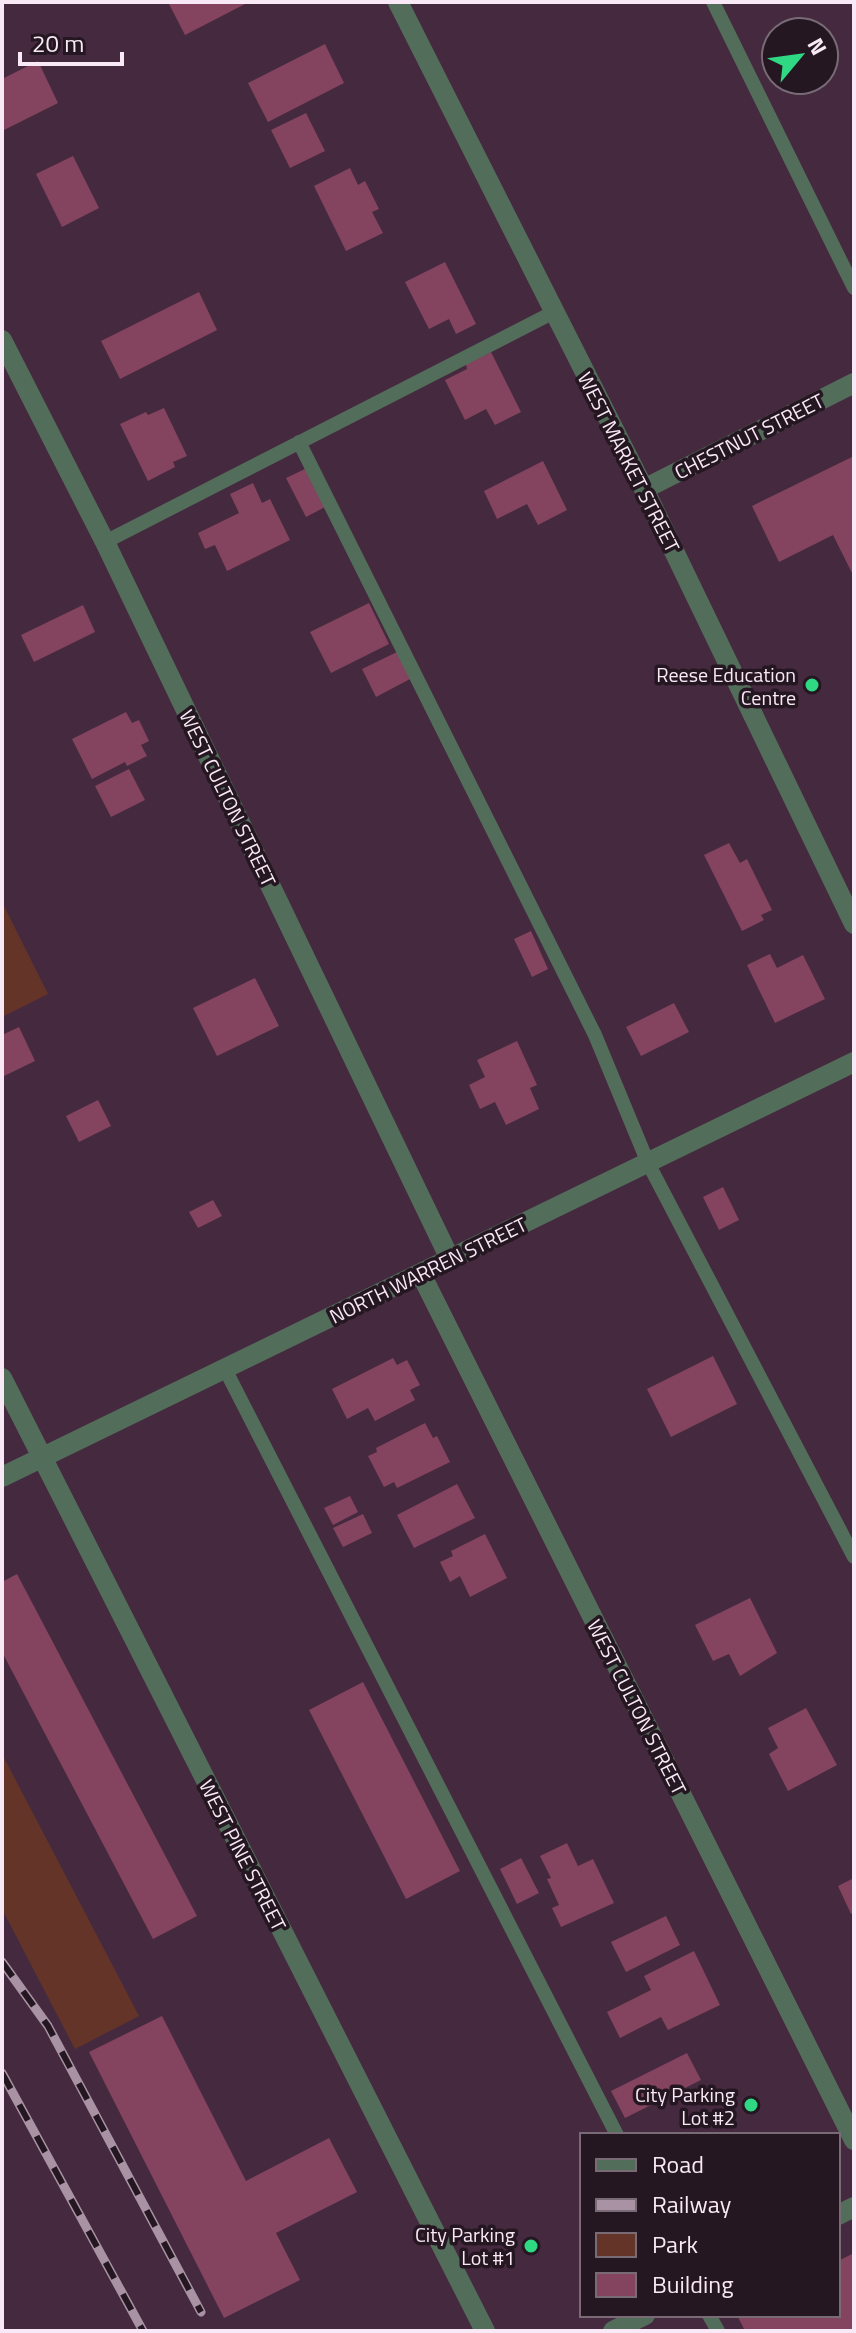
<svg xmlns="http://www.w3.org/2000/svg" width="856" height="2333" font-family="'Titillium Web',sans-serif">
	<style>
		.green { fill: #643428 }
		.building { fill: #84435e }
		.lines { fill: none; stroke-linecap: round; stroke-linejoin: round }
		.service { stroke: #536d5b; stroke-width: 14 }
		.minor { stroke: #536d5b; stroke-width: 20 }
		.tertiary { stroke: #536d5b; stroke-width: 20 }
		.rail-casing { stroke: #a892a3; stroke-width: 9 }
		.rail { stroke: #241721; stroke-width: 6; stroke-dasharray: 18; stroke-linecap: butt }
		.poi-dot { fill: #2fd883; stroke: #241721; stroke-width: 3 }
		.labels { text-anchor: middle; dominant-baseline: central; stroke-width: 7; stroke-linejoin: round; paint-order: stroke }
		.street-label { font-size: 20px; fill: #f9e8f5; stroke: #241721 }
		.poi-label { font-size: 20px; fill: #f9e8f5; stroke: #241721; text-anchor: end }
	</style>
	<rect width="100%" height="100%" fill="#452a3f"/>
	<path class="green" d="M2,902l46,92 -46,23z
		M2,1754l137,262 -64,33 -73,-140z"/>
	<path class="building" d="M168,2h81l-64,33z
		M325,44l19,39 -76,39 -20,-39z
		M38,61l20,42 -56,28v-52z
		M306,113l19,38 -35,17 -19,-38z
		M73,156l26,52 -37,19 -26,-53z
		M350,168l8,17 7,-4 14,28 -7,3 11,21 -37,18 -32,-65z
		M445,262l31,62 -20,10 -7,-15 -20,10 -24,-47z
		M199,292l18,38 -97,49 -19,-38z
		M491,352l30,60 -26,13 -9,-16 -21,11 -20,-40 22,-11 -1,-5z
		M164,408l23,48 -14,6 2,5 -27,14 -28,-57 26,-12 2,3z
		M854,456v121l-21,-42 -54,27 -27,-56z
		M543,461l24,49 -29,15 -11,-21 -30,15 -13,-28z
		M307,468l20,38 -21,11 -20,-39z
		M253,483l9,20 8,-4 20,41 -63,31 -12,-26 -10,4 -7,-16 41,-20 -9,-19z
		M369,603l20,41 -58,29 -21,-41z
		M83,605l12,27 -61,30 -13,-27z
		M399,651l13,27 -36,19 -14,-28z
		M126,712l6,11 7,-3 10,21 -8,4 6,11 -20,10 -2,-4 -33,17 -20,-40z
		M129,769l16,31 -34,17 -16,-31z
		M729,843l11,20 7,-4 25,51 -11,5 3,5 -22,11 -38,-76z
		M531,931l17,38 -16,8 -18,-38z
		M770,954l7,14 26,-13 22,44 -50,24 -28,-58z
		M255,978l24,48 -62,30 -24,-48z
		M674,1003l15,29 -48,24 -15,-29z
		M19,1027l16,34 -33,16v-42z
		M517,1041l20,44 -7,3 9,21 -33,16 -11,-23 -15,7 -11,-24 16,-8 -8,-17z
		M98,1100l13,26 -32,16 -13,-26z
		M723,1187l16,33 -20,10 -16,-33z
		M213,1200l9,16 -24,12 -9,-16z
		M713,1356l24,48 -66,33 -24,-48z
		M393,1358l4,7 10,-5 13,25 -10,5 5,10 -40,21 -7,-13 -21,11 -15,-30z
		M425,1423l8,15 4,-2 13,26 -53,26 -3,-6 -10,5 -16,-31 9,-4 -1,-4z
		M457,1484l18,34 -61,30 -17,-33z
		M350,1496l8,16 -25,13 -9,-17z
		M363,1514l9,19 -29,14 -10,-19z
		M485,1534l22,44 -37,19 -10,-21 -10,6 -10,-20 13,-6 -2,-5z
		M17,1574l180,342 -44,23 -151,-287v-70z
		M750,1598l27,55 -37,23 -11,-22 -16,7 -18,-36z
		M363,1682l97,189 -54,28 -97,-189z
		M806,1708l31,57 -49,26 -19,-37 9,-6 -10,-20z
		M567,1843l11,23 15,-7 21,44 -53,24 -9,-19 7,-3 -12,-26 4,-1 -11,-22z
		M521,1858l18,35 -22,11 -17,-35z
		M854,1878v34l-3,2 -13,-28z
		M666,1916l14,29 -54,27 -15,-30z
		M694,1951l26,54 -52,25 -7,-13 -41,21 -13,-26 44,-22 -7,-14z
		M162,2016l84,165 83,-43 28,54 -81,41 24,47 -76,38 -135,-266z
		M687,2053l14,27 -76,38 -14,-27z
		M854,2253v78h-109l-8,-16h101v-54z"/>
	<g class="lines">
		<path class="service" d="M713,2l141,286
			M299,442l296,593 53,128 206,394
			M105,542l449,-230
			M224,1367l393,768
			M709,2315l9,16"/>
		<path class="minor" d="M398,2l246,487 210,435
			M2,340l103,202 345,717
			M644,489l210,-106
			M421,1274l433,866
			M838,2215l16,-8
			M613,2331l32,-16"/>
		<path class="tertiary" d="M2,1378l483,953
			M2,1477l852,-415"/>
		<g class="rail-casing">
			<path id="rail" d="M2,1962l46,64 153,286
				M2,2073l141,258"/>
		</g>
		<use href="#rail" class="rail"/>
	</g>
	<g class="poi-dot">
		<circle cx="812" cy="685" r="8"/>
		<circle cx="751" cy="2105" r="8"/>
		<circle cx="531" cy="2246" r="8"/>
	</g>
	<g class="labels">
		<g class="street-label">
			<text transform="translate(749 436) rotate(-27)">CHESTNUT STREET</text>
			<text transform="translate(629 462) rotate(63)">WEST MARKET STREET</text>
			<text transform="translate(228 798) rotate(64)">WEST CULTON STREET</text>
			<text transform="translate(428 1270) rotate(-26)">NORTH WARREN STREET</text>
			<text transform="translate(637 1707) rotate(63)">WEST CULTON STREET</text>
			<text transform="translate(243 1855) rotate(63)">WEST PINE STREET</text>
		</g>
		<g class="poi-label">
			<text x="796" y="674">Reese Education<tspan x="796" dy="23">Centre</tspan></text>
			<text x="735" y="2094">City Parking<tspan x="735" dy="23">Lot #2</tspan></text>
			<text x="515" y="2234">City Parking<tspan x="515" dy="23">Lot #1</tspan></text>
		</g>
	</g>
	<rect width="856" height="2333" fill="none" stroke="#f9e8f5" stroke-width="8"/>
	<rect x="580" y="2133" width="260" height="184" fill="#241721" stroke="#796b76" stroke-width="2"/>
	<rect x="596" y="2159" width="40" height="12" fill="#536d5b" stroke="#796b76" stroke-width="2"/>
	<text x="652" y="2173" font-size="24" fill="#f9e8f5">Road</text>
	<rect x="596" y="2199" width="40" height="12" fill="#a892a3" stroke="#796b76" stroke-width="2"/>
	<text x="652" y="2213" font-size="24" fill="#f9e8f5">Railway</text>
	<rect x="596" y="2233" width="40" height="24" fill="#643428" stroke="#796b76" stroke-width="2"/>
	<text x="652" y="2253" font-size="24" fill="#f9e8f5">Park</text>
	<rect x="596" y="2273" width="40" height="24" fill="#84435e" stroke="#796b76" stroke-width="2"/>
	<text x="652" y="2293" font-size="24" fill="#f9e8f5">Building</text>
	<g transform="translate(800 56) rotate(61)"><circle r="38" fill="#241721" stroke="#796b76" stroke-width="2"/>
	<path d="M0-6L14 30L0 20L-14 30Z" fill="#2fd883"/>
	<text y="-12" font-size="22" font-weight="bold" text-anchor="middle" fill="#f9e8f5">N</text>
	</g>
	<path d="M20 52v12h102v-12" fill="none" stroke="#f9e8f5" stroke-width="4"/>
	<text x="32" y="52" font-size="24" fill="#f9e8f5" stroke="#241721" stroke-width="6" paint-order="stroke">20 m</text>
</svg>
